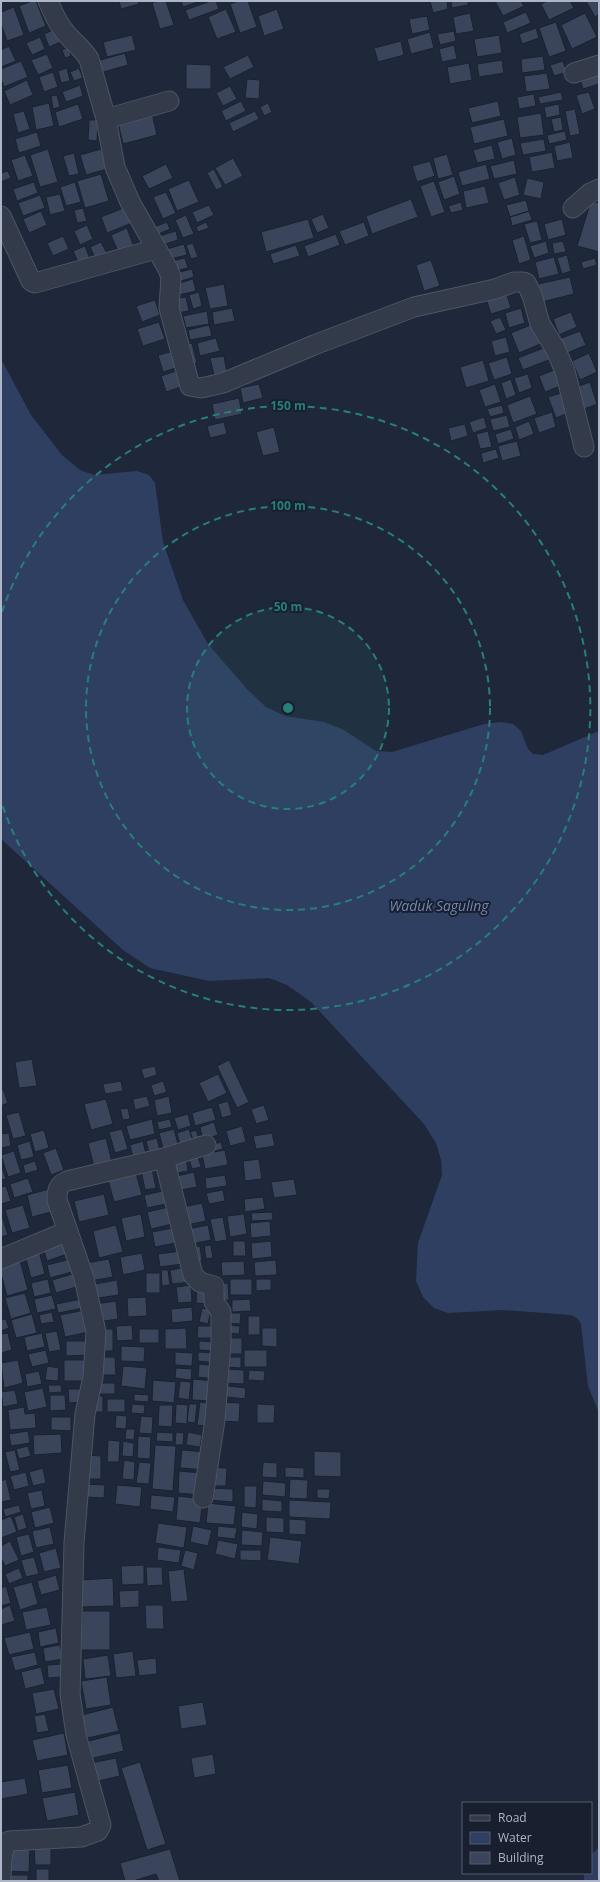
<svg xmlns="http://www.w3.org/2000/svg" width="600" height="1882" font-family="'Open Sans',sans-serif">
	<style>
		.water { fill: #2f3f61 }
		.building { fill: #3a445a; stroke: #1a2131 }
		.lines { fill: none; stroke-linecap: round; stroke-linejoin: round }
		.minor-casing { stroke: #4d5565; stroke-width: 21 }
		.minor { stroke: #333a4a; stroke-width: 19 }
		.ring { fill: none; stroke: #277f7b; stroke-width: 2; stroke-dasharray: 7 5 }
		.labels { text-anchor: middle; dominant-baseline: central; stroke-width: 4; stroke-linejoin: round; paint-order: stroke }
		.water-label { font-size: 14px; font-style: italic; fill: #7287b2; stroke: #181f2f }
		.centre { fill: #277f7b; stroke: #181f2f; stroke-width: 2 }
		.ring-label { font-size: 12px; text-anchor: middle; font-weight: bold; fill: #277f7b; stroke: #181f2f; stroke-width: 4; stroke-linejoin: round; paint-order: stroke }
	</style>
	<rect width="100%" height="100%" fill="#1f283a"/>
	<path class="water" d="M1,359l30,56 31,40 18,15 14,5 43,-4 12,4 6,8 8,59 20,58 25,44 39,45 19,18 19,9 39,6 18,7 34,22 16,1 92,-28 17,-2 12,2 8,7 7,18 5,5 10,1 56,-24v682l-11,-27 -7,-62 -4,-6 -6,-3 -68,-5 -55,3 -14,-5 -11,-11 -7,-16 2,-38 24,-68 -1,-15 -5,-17 -12,-19 -113,-122 -24,-17 -18,-7 -60,3 -59,-13 -27,-18 -122,-111z
		M599,1847v34h-15v-8h7v-18z"/>
	<path class="building" d="M32,1h4l10,25 -17,7 -10,-27z
		M119,1h19l1,3 -18,5z
		M157,1h9l8,24 -14,4 -8,-26z
		M181,1h20l-18,6z
		M211,1h5l3,8 -30,11 -4,-10z
		M239,1h9l9,26 -17,6 -10,-29z
		M430,1h17l1,8 -15,4z
		M451,1h17v4l-16,3z
		M495,1h26l3,5 -21,10z
		M547,1h23l4,7 -25,12 -8,-16z
		M586,1h13v13l-4,3z
		M14,7l10,28 -17,6 -6,-17v-12z
		M226,9l10,23 -19,7 -9,-22z
		M277,9l7,20 -20,7 -6,-20z
		M526,12l5,11 -24,10 -4,-11z
		M470,13l4,18 -18,3 -3,-17z
		M585,13l12,24 -25,12 -11,-24z
		M427,16l3,14 -18,4 -3,-15z
		M556,22l10,29 -17,6 -10,-29z
		M536,28l3,10 -17,6 -3,-10z
		M55,29l6,13 -12,5 -5,-13z
		M454,31l2,10 -16,4 -3,-11z
		M430,32l4,16 -23,6 -4,-15z
		M132,35l4,15 -29,7 -4,-15z
		M499,35l3,18 -25,4 -3,-18z
		M40,37l5,12 -13,6 -6,-12z
		M401,41l3,14 -26,7 -4,-14z
		M454,45l3,14 -15,3 -3,-13z
		M9,46l7,15 -15,6v-17z
		M68,47l3,9 -6,2 -3,-8z
		M125,53l3,12 -28,8 -3,-12z
		M47,54l6,14 -15,7 -7,-15z
		M248,55l6,12 -24,12 -7,-12z
		M543,56l2,14 -23,3 -1,-14z
		M502,60l2,13 -25,4 -2,-13z
		M21,61l7,16 -24,10 -3,-8v-10z
		M563,61l4,11 -13,4 -4,-11z
		M469,63l3,17 -22,4 -3,-17z
		M186,64l25,1v24h-25z
		M67,68l3,13 -9,2 -3,-12z
		M79,68l4,10 -9,3 -4,-9z
		M53,72l5,15 -14,5 -5,-15z
		M547,73l3,16 -24,3 -2,-16z
		M599,73v11l-16,5 -4,-14z
		M247,79l13,1 -1,19 -14,-1z
		M27,80l6,15 -23,10 -6,-14z
		M80,85l3,11 -17,6 -4,-10z
		M230,86l7,13 -14,7 -7,-13z
		M561,92l2,8 -23,4 -2,-7z
		M589,92l6,17 -13,5 -6,-19z
		M534,94l2,12 -17,3 -2,-12z
		M57,95l3,12 -7,2 -2,-13z
		M241,101l5,10 -20,10 -5,-10z
		M498,101l3,15 -29,7 -4,-15z
		M49,103l5,23 -18,4 -4,-23z
		M268,103l4,9 -8,4 -4,-9z
		M78,104l5,15 -24,8 -4,-15z
		M559,104l1,11 -14,3 -2,-11z
		M151,109l6,26 -34,9 -6,-26z
		M575,109l5,25 -10,2 -5,-25z
		M24,111l6,18 -12,4 -5,-19z
		M255,111l4,8 -26,13 -4,-9z
		M541,113l3,22 -24,3 -3,-21z
		M561,117l2,13 -9,2 -3,-13z
		M504,119l4,17 -34,8 -4,-17z
		M89,120h9l-1,21 -9,-1z
		M565,131l2,9 -18,4 -2,-9z
		M37,132l4,14 -22,7 -4,-14z
		M512,138l4,17 -14,4 -5,-17z
		M544,139l2,12 -23,4 -3,-12z
		M570,142l3,16 -16,3 -3,-15z
		M492,145l3,14 -18,4 -4,-13z
		M48,149l10,33 -18,5 -10,-32z
		M101,149l6,20 -21,6 -6,-20z
		M552,152l3,16 -23,4 -3,-15z
		M74,153l5,21 -10,2 -6,-20z
		M447,154l6,21 -15,4 -5,-21z
		M25,155l8,21 -15,5 -7,-21z
		M233,158l10,18 -18,9 -10,-17z
		M514,160l3,14 -23,5 -4,-13z
		M430,161l5,15 -18,6 -5,-16z
		M166,164l7,14 -24,11 -7,-13z
		M486,164l4,15 -28,7 -4,-14z
		M214,169l9,18 -7,3 -9,-17z
		M8,171l3,7 -10,4v-9z
		M101,174l8,27 -24,7 -8,-27z
		M454,176l6,18 -16,6 -6,-18z
		M515,177l5,18 -16,5 -6,-17z
		M527,178l17,4 -3,17 -18,-4z
		M189,180l10,22 -22,9 -9,-22z
		M434,181l11,31 -14,5 -11,-31z
		M34,182l4,11 -21,8 -4,-12z
		M75,182l6,20 -15,4 -6,-19z
		M485,186l4,17 -23,5 -3,-17z
		M166,192l10,21 -13,6 -10,-22z
		M60,194l5,17 -15,4 -4,-18z
		M40,195l5,13 -22,8 -5,-13z
		M411,199l7,18 -46,17 -6,-18z
		M526,200l3,11 -19,6 -4,-12z
		M591,201l8,2v49l-22,-6z
		M461,202l2,8 -12,3 -3,-7z
		M209,205l5,10 -17,8 -5,-11z
		M126,207l6,16 -25,10 -6,-16z
		M83,208l4,13 -10,2 -3,-13z
		M41,211l6,14 -18,8 -6,-14z
		M529,211l3,9 -20,6 -2,-9z
		M323,214l6,14 -12,5 -6,-14z
		M186,215l8,19 -11,4 -8,-18z
		M308,219l6,19 -48,14 -5,-20z
		M562,219l4,16 -18,5 -4,-16z
		M537,221l5,19 -12,3 -6,-19z
		M167,222l3,7 -14,6 -2,-8z
		M206,222l3,6 -11,4 -2,-5z
		M364,222l5,14 -24,9 -6,-14z
		M87,225l6,14 -13,6 -6,-14z
		M127,228l7,19 -15,7 -8,-19z
		M176,231l2,9 -19,6 -3,-9z
		M336,234l4,11 -32,12 -4,-11z
		M63,236l6,13 -16,7 -6,-13z
		M524,236l7,24 -12,4 -7,-24z
		M546,241l3,12 -15,5 -4,-12z
		M563,241l3,11 -12,2 -2,-11z
		M101,242l8,15 -12,5 -7,-15z
		M193,243l5,14 -7,2 -5,-14z
		M184,244l3,11 -17,4 -3,-10z
		M296,245l4,11 -27,8 -3,-10z
		M85,246l5,13 -11,5 -6,-13z
		M567,255l4,16 -9,3 -5,-16z
		M554,257l5,17 -20,5 -4,-17z
		M185,258l3,10 -14,3 -2,-10z
		M595,258l2,7 -14,4 -2,-7z
		M431,260l9,26 -16,5 -8,-26z
		M192,269l2,8 -16,5 -2,-9z
		M570,277l4,17 -32,8 -4,-18z
		M193,279l3,12 -17,4 -3,-11z
		M224,284l4,22 -18,3 -5,-21z
		M505,289l6,19 -20,6 -6,-18z
		M199,292l3,14 -9,3 -4,-14z
		M186,297l3,14 -12,2 -3,-14z
		M155,300l5,15 -18,7 -6,-16z
		M232,308l3,13 -21,4 -2,-13z
		M521,308l4,15 -16,5 -4,-15z
		M207,311l2,13 -23,4 -3,-12z
		M571,312l6,15 -18,8 -6,-16z
		M500,317l6,13 -10,4 -6,-13z
		M159,322l6,17 -22,7 -6,-17z
		M538,322l7,20 -26,11 -8,-20z
		M209,325l3,11 -22,4 -2,-10z
		M580,331l6,14 -21,9 -6,-15z
		M506,337l4,15 -15,4 -4,-15z
		M216,338l4,13 -20,5 -3,-13z
		M192,343l5,20 -9,2 -5,-20z
		M546,347l5,12 -28,11 -5,-12z
		M174,351l5,16 -16,5 -5,-17z
		M589,353l8,19 -17,8 -8,-19z
		M224,356l3,17 -13,2 -4,-17z
		M507,357l5,17 -18,6 -6,-17z
		M483,360l6,21 -23,7 -6,-21z
		M559,368l6,16 -20,8 -6,-16z
		M179,370l5,16 -18,6 -5,-16z
		M528,374l4,14 -13,5 -5,-15z
		M511,379l5,16 -10,4 -5,-16z
		M590,382l7,22 -18,7 -8,-22z
		M259,384l4,14 -20,5 -3,-15z
		M495,384l6,18 -16,5 -6,-17z
		M564,392l7,20 -15,6 -8,-21z
		M530,396l7,18 -24,9 -6,-18z
		M239,398l3,16 -27,6 -3,-16z
		M502,405l2,8 -14,4 -3,-8z
		M552,412l4,15 -17,6 -5,-15z
		M507,415l3,12 -17,4 -3,-12z
		M484,417l3,11 -14,5 -4,-11z
		M529,421l5,13 -15,6 -4,-13z
		M224,422l3,12 -17,4 -3,-12z
		M465,424l3,12 -17,5 -3,-13z
		M274,427l6,25 -17,4 -7,-24z
		M511,429l3,10 -16,5 -3,-10z
		M488,431l4,16 -12,2 -4,-15z
		M517,441l4,15 -19,5 -4,-15z
		M496,449l3,9 -16,5 -2,-10z
		M32,1059l5,27 -18,2 -4,-26z
		M229,1060l20,42 -12,6 -20,-42z
		M155,1066l2,9 -13,4 -3,-10z
		M218,1074l9,19 -19,9 -9,-19z
		M121,1081l2,10 -18,3 -2,-10z
		M163,1081l4,11 -13,4 -3,-11z
		M3,1089l5,14 -7,3v-16z
		M147,1096l3,10 -15,4 -2,-11z
		M169,1096l3,17 -15,3 -3,-16z
		M106,1099l7,25 -22,6 -7,-26z
		M228,1101l4,14 -10,3 -4,-14z
		M264,1105l5,15 -13,4 -5,-15z
		M212,1107l4,13 -21,6 -3,-13z
		M128,1108l2,11 -7,1 -3,-11z
		M19,1112l7,24 -13,3 -7,-24z
		M188,1114l3,12 -13,4 -4,-12z
		M152,1119l3,15 -25,6 -4,-14z
		M170,1119l2,8 -13,3 -2,-8z
		M214,1122l4,13 -15,5 -3,-13z
		M242,1126l4,16 -16,4 -4,-15z
		M122,1129l6,20 -13,4 -6,-21z
		M174,1129l5,19 -15,4 -5,-19z
		M189,1129l5,15 -13,4 -4,-15z
		M44,1130l5,18 -14,4 -5,-18z
		M196,1130l5,14 -6,1 -5,-13z
		M9,1133l2,13 -10,2v-14z
		M272,1133l3,13 -19,3 -3,-13z
		M106,1138l6,24 -18,5 -6,-24z
		M157,1138l4,17 -11,2 -4,-16z
		M30,1141l4,16 -13,3 -4,-15z
		M143,1141l4,18 -13,3 -4,-17z
		M221,1142l2,7 -12,3 -1,-7z
		M56,1148l8,22 -13,5 -8,-22z
		M225,1150l3,15 -23,4 -3,-15z
		M14,1151l7,22 -13,4 -7,-22z
		M197,1153l4,14 -9,2 -4,-13z
		M186,1157l2,14 -16,3 -3,-13z
		M259,1159l3,20 -17,2 -2,-20z
		M35,1161l3,9 -13,4 -2,-9z
		M1,1164l5,15 -5,1z
		M152,1168l4,20 -11,2 -4,-20z
		M194,1172l3,15 -21,4 -3,-14z
		M136,1173l6,22 -28,7 -6,-22z
		M225,1175l2,11 -21,3 -1,-11z
		M28,1178l5,14 -19,6 -4,-14z
		M294,1179l3,16 -23,3 -3,-16z
		M6,1186l5,15 -10,3v-17z
		M49,1189l6,22 -23,6 -5,-22z
		M223,1190l2,11 -16,3 -3,-11z
		M163,1191l3,13 -19,4 -3,-13z
		M104,1194l5,21 -30,7 -5,-21z
		M263,1197l2,12 -20,3 -1,-13z
		M202,1203l4,18 -24,5 -4,-18z
		M23,1205l7,23 -18,5 -7,-23z
		M173,1206l4,17 -26,6 -4,-17z
		M272,1212l1,8 -21,1 -1,-8z
		M1,1213l7,22 -7,2z
		M141,1214l4,23 -19,4 -5,-23z
		M244,1214l3,20 -17,3 -3,-21z
		M223,1217l4,23 -12,2 -5,-23z
		M270,1221l1,15 -20,2 -1,-15z
		M116,1225l7,27 -24,6 -6,-27z
		M208,1225l3,15 -25,5 -3,-15z
		M173,1228l3,15 -21,4 -3,-15z
		M63,1241l4,13 -20,7 -4,-13z
		M233,1241h12l1,15h-13z
		M271,1241l1,16 -20,2 -1,-16z
		M211,1245l2,13 -7,1 -2,-13z
		M200,1246l2,15 -11,1 -2,-14z
		M39,1251l6,23 -14,4 -6,-23z
		M181,1251l2,13 -23,3 -2,-13z
		M142,1253l3,17 -22,5 -3,-18z
		M19,1257l9,33 -21,6 -6,-22v-13z
		M71,1259l4,12 -25,7 -3,-13z
		M109,1259l4,18 -23,4 -4,-18z
		M276,1260l1,15 -22,1 -1,-14z
		M244,1261l1,14 -23,1 -1,-14z
		M189,1267l2,15 -19,2 -2,-14z
		M161,1270h7l2,15 -8,1z
		M76,1273l4,13 -24,7 -4,-13z
		M146,1273h14v20h-14z
		M48,1279l3,14 -17,4 -3,-14z
		M230,1279h22v16h-22z
		M256,1279h15v11l-15,1z
		M117,1280l2,15 -27,4 -3,-14z
		M228,1283l1,17 -14,1 -1,-17z
		M191,1285l1,17 -14,1 -2,-16z
		M197,1286l13,1 -1,17 -13,-1z
		M25,1293l6,20 -20,6 -6,-21z
		M52,1295l4,14 -19,4 -3,-14z
		M146,1297l1,19 -19,1 -1,-19z
		M82,1299l2,9 -26,5 -2,-9z
		M250,1299l1,12 -19,1v-12z
		M116,1301l2,18 -21,3 -2,-18z
		M192,1307l1,14 -21,2 -1,-14z
		M202,1308l9,2 -3,14 -9,-2z
		M85,1310l4,22 -24,5 -5,-22z
		M52,1312l2,10 -13,2 -2,-9z
		M224,1313h17l-1,11 -17,-1z
		M32,1314l5,19 -21,5 -5,-18z
		M248,1316h12v19h-12z
		M6,1319l3,9 -8,3v-11z
		M132,1325l1,15 -16,1 -1,-15z
		M224,1325l16,1 -1,8 -15,-1z
		M198,1326h20v12h-21z
		M186,1328l1,21h-22v-20z
		M262,1328h15v19l-15,-1z
		M101,1329h12v22h-12z
		M139,1329h20v14h-20z
		M57,1331l4,19 -12,2 -4,-19z
		M8,1333l4,17 -11,3v-19z
		M42,1333l3,14 -18,4 -3,-14z
		M224,1338h18v16h-17z
		M66,1341h24v14l-24,1z
		M199,1341l18,1v9l-18,-1z
		M121,1346l24,1 -1,15 -23,-1z
		M46,1350l3,13 -17,4 -4,-13z
		M244,1350h23v17h-23z
		M175,1352l18,1 -1,13 -17,-1z
		M198,1352l18,1v10l-18,-2z
		M99,1357h16l1,18h-17z
		M225,1357h16v11l-16,-1z
		M18,1360l5,23 -19,5 -3,-25z
		M64,1360h21v21h-21z
		M199,1364l18,2 -2,13 -17,-2z
		M47,1366l12,2 -1,13 -13,-1z
		M123,1366l24,2 -2,21 -24,-3z
		M176,1368l16,1 -1,11 -16,-2z
		M223,1369l21,1v14l-22,-1z
		M249,1370l16,1 -1,10 -16,-1z
		M39,1371l3,13 -15,3 -2,-13z
		M193,1379l21,2 -2,20 -20,-1z
		M153,1380l23,2 -2,21 -22,-2z
		M180,1381l11,1 -2,18 -11,-2z
		M96,1383h19v11h-18z
		M48,1385h13l1,7 -13,1z
		M220,1385l26,3 -1,11 -26,-3z
		M43,1388l4,19 -19,4 -4,-19z
		M68,1389h14v13l-13,1z
		M15,1390l3,14 -15,3 -2,-15z
		M134,1394l15,1 -1,7 -14,-1z
		M50,1395h15l1,15 -16,1z
		M90,1396h13v16h-13z
		M107,1399h18v13h-18z
		M200,1402l15,2 -3,23 -15,-2z
		M220,1402l20,1 -1,19 -20,-1z
		M132,1404l13,1 -1,9 -13,-1z
		M176,1404l12,1 -1,19 -12,-1z
		M189,1404h8l-2,19 -8,-1z
		M257,1404l18,1 -1,18h-17z
		M159,1405h14l-1,22 -14,-1z
		M24,1407l1,7 10,-1 1,15 -26,2 -2,-20z
		M116,1415l11,1 -1,13 -11,-1z
		M141,1416l12,1 -1,17 -13,-1z
		M51,1417h20v14l-20,-1z
		M126,1429h9l-1,11 -9,-1z
		M28,1431l2,12 -19,3 -2,-12z
		M157,1432l16,1v9l-17,-1z
		M176,1432l8,1 -1,12h-8z
		M188,1432l14,3 -2,12 -14,-2z
		M61,1434l1,19 -28,2 -1,-20z
		M138,1436l13,1 -1,22 -13,-1z
		M108,1440l12,1 -1,21h-12z
		M123,1441l11,2 -1,14 -11,-1z
		M155,1445l21,1 -3,45 -21,-2z
		M28,1446l3,10 -12,3 -3,-10z
		M15,1450l5,20 -10,2 -5,-20z
		M182,1450l25,2 -1,18 -26,-2z
		M314,1451l27,1v25l-27,-1z
		M86,1455l15,1v23h-16z
		M124,1460l11,2 -1,18 -12,-1z
		M139,1462l12,1 -2,21 -13,-1z
		M263,1462l14,1v15l-15,-1z
		M211,1467l16,1 -1,18h-16z
		M285,1467l19,1v10l-19,-1z
		M43,1468l3,15 -13,3 -4,-14z
		M179,1471l23,2 -1,22 -23,-2z
		M26,1472l3,14 -15,4 -4,-14z
		M6,1479l5,21 -10,2v-21z
		M290,1479l18,1 -1,19 -18,-1z
		M263,1481l23,2 -1,14 -23,-2z
		M84,1484l21,1 -1,13 -20,-1z
		M117,1485l25,2 -2,20 -25,-3z
		M244,1486h13l-1,22 -12,-1z
		M208,1488l25,1v13l-25,-2z
		M317,1489h13l-1,10 -12,-1z
		M42,1490l3,16 -14,3 -4,-16z
		M151,1495l24,2 -2,15 -23,-3z
		M178,1496l25,3 -3,24 -24,-3z
		M262,1499l20,2v11l-20,-1z
		M289,1500l42,2 -1,17 -41,-2z
		M208,1503l28,3 -2,19 -28,-2z
		M19,1505l2,7 -16,5 -2,-8z
		M50,1507l4,16 -19,5 -4,-16z
		M242,1512l16,2 -1,15 -16,-2z
		M23,1514l4,14 -9,3 -4,-14z
		M11,1516l6,16 -16,6v-18z
		M266,1517l18,1v15l-18,-1z
		M289,1519l17,1v15l-17,-1z
		M158,1523l29,4 -3,21 -29,-5z
		M193,1526l19,4 -4,16 -18,-4z
		M218,1526l19,2 -2,11 -18,-2z
		M50,1527l4,17 -18,4 -4,-17z
		M242,1530l21,2 -1,14 -21,-1z
		M29,1534l5,18 -13,4 -5,-19z
		M270,1537l32,4 -3,23 -32,-4z
		M218,1540l20,4 -3,15 -20,-5z
		M10,1541l9,19 -14,6 -4,-8v-12z
		M158,1547l23,3 -2,13 -22,-3z
		M56,1548l5,20 -17,4 -5,-19z
		M185,1550l13,3 -4,17 -13,-4z
		M240,1550h21v11l-21,-1z
		M34,1557l5,17 -13,3 -5,-17z
		M144,1565v19l-22,1 -1,-19z
		M146,1567h16l1,18 -16,1z
		M19,1568l4,10 -14,6 -4,-10z
		M184,1569l4,32 -17,1 -3,-31z
		M56,1575l4,15 -19,5 -4,-14z
		M113,1578l1,28 -33,1 -1,-27z
		M32,1582l6,22 -18,6 -7,-23z
		M6,1586l5,17 -10,3v-18z
		M139,1590v17l-19,1 -1,-17z
		M10,1605l5,16 -14,4v-16z
		M145,1605h18l1,24h-18z
		M47,1607l4,18 -25,5 -4,-18z
		M82,1611h28v39h-29z
		M56,1628l3,15 -19,4 -2,-15z
		M30,1632l4,17 -25,6 -5,-17z
		M60,1645l3,14 -18,3 -2,-14z
		M133,1651l3,25 -20,2 -3,-24z
		M35,1652l3,13 -23,6 -4,-14z
		M108,1655l3,21 -26,3 -2,-20z
		M156,1658l1,16 -18,2 -2,-16z
		M61,1664l1,13 -14,1 -1,-13z
		M41,1667l4,17 -20,5 -4,-17z
		M107,1677l4,28 -25,4 -5,-28z
		M54,1689l5,20 -23,5 -4,-21z
		M203,1702l4,23 -26,4 -3,-23z
		M113,1707l6,24 -36,8 -5,-23z
		M45,1714l4,17 -12,2 -3,-17z
		M64,1733l4,22 -31,6 -5,-21z
		M120,1733l4,18 -35,8 -4,-17z
		M213,1754l3,20 -22,4 -3,-20z
		M116,1758l4,18 -30,7 -4,-19z
		M140,1762l26,82 -19,6 -26,-82z
		M68,1765l4,23 -30,5 -4,-23z
		M25,1778l3,16 -27,5v-17z
		M75,1792l4,23 -32,6 -5,-23z
		M8,1844l22,1 -1,27 -22,-1z
		M34,1845h17v20h-16z
		M170,1849l10,32h-21l-3,-7 -23,7h-8l-5,-18z
		M36,1869h13v12h-13z
		M7,1875h21v6h-21z"/>
	<g class="lines">
		<g class="minor-casing">
			<path id="minor" d="M48,1c5,11 9,22 17,31 8,10 17,16 24,27l17,60 9,48 15,35 38,67 3,8 -2,31 21,78 11,2 22,-5 91,-38 100,-38 81,-18 19,-7h9l3,1 6,12 8,29 15,24 10,23 19,76
				M574,73l25,-8
				M106,119l63,-18
				M573,208l17,-15 9,-4
				M1,216l30,65 4,2 121,-34
				M164,1158l29,117 7,7 14,4v16l7,10v31l-6,77 -12,78
				M1,1259l67,-28
				M1,1877c1,-12 -1,-28 8,-36l72,-4 17,-6 3,-6 -25,-90 -6,-41 4,-151 11,-129 8,-37 3,-45 -12,-54 -27,-78c0,-10 1,-15 10,-19l97,-23 42,-13"/>
		</g>
		<use href="#minor" class="minor"/>
	</g>
	<circle cx="288" cy="708" r="101" fill="#277f7b" fill-opacity=".12"/>
	<g class="ring">
		<circle cx="288" cy="708" r="101"/>
		<circle cx="288" cy="708" r="202"/>
		<path d="M2 612A302 302 0 1 1 2 804"/>
	</g>
	<g class="labels">
		<g class="water-label">
			<text x="439" y="905">Waduk Saguling</text>
		</g>
	</g>
	<circle cx="288" cy="708" r="6" class="centre"/>
	<g class="ring-label">
		<text x="288" y="410">150 m</text>
		<text x="288" y="510">100 m</text>
		<text x="288" y="611">50 m</text>
	</g>
	<rect width="600" height="1882" fill="none" stroke="#adb5c7" stroke-width="4"/>
	<rect x="462" y="1802" width="130" height="72" fill="#181f2f" stroke="#545b6c"/>
	<rect x="470" y="1815" width="20" height="6" fill="#333a4a" stroke="#545b6c"/>
	<text x="498" y="1822" font-size="12" fill="#adb5c7">Road</text>
	<rect x="470" y="1832" width="20" height="12" fill="#2f3f61" stroke="#545b6c"/>
	<text x="498" y="1842" font-size="12" fill="#adb5c7">Water</text>
	<rect x="470" y="1852" width="20" height="12" fill="#3a445a" stroke="#545b6c"/>
	<text x="498" y="1862" font-size="12" fill="#adb5c7">Building</text>
</svg>
